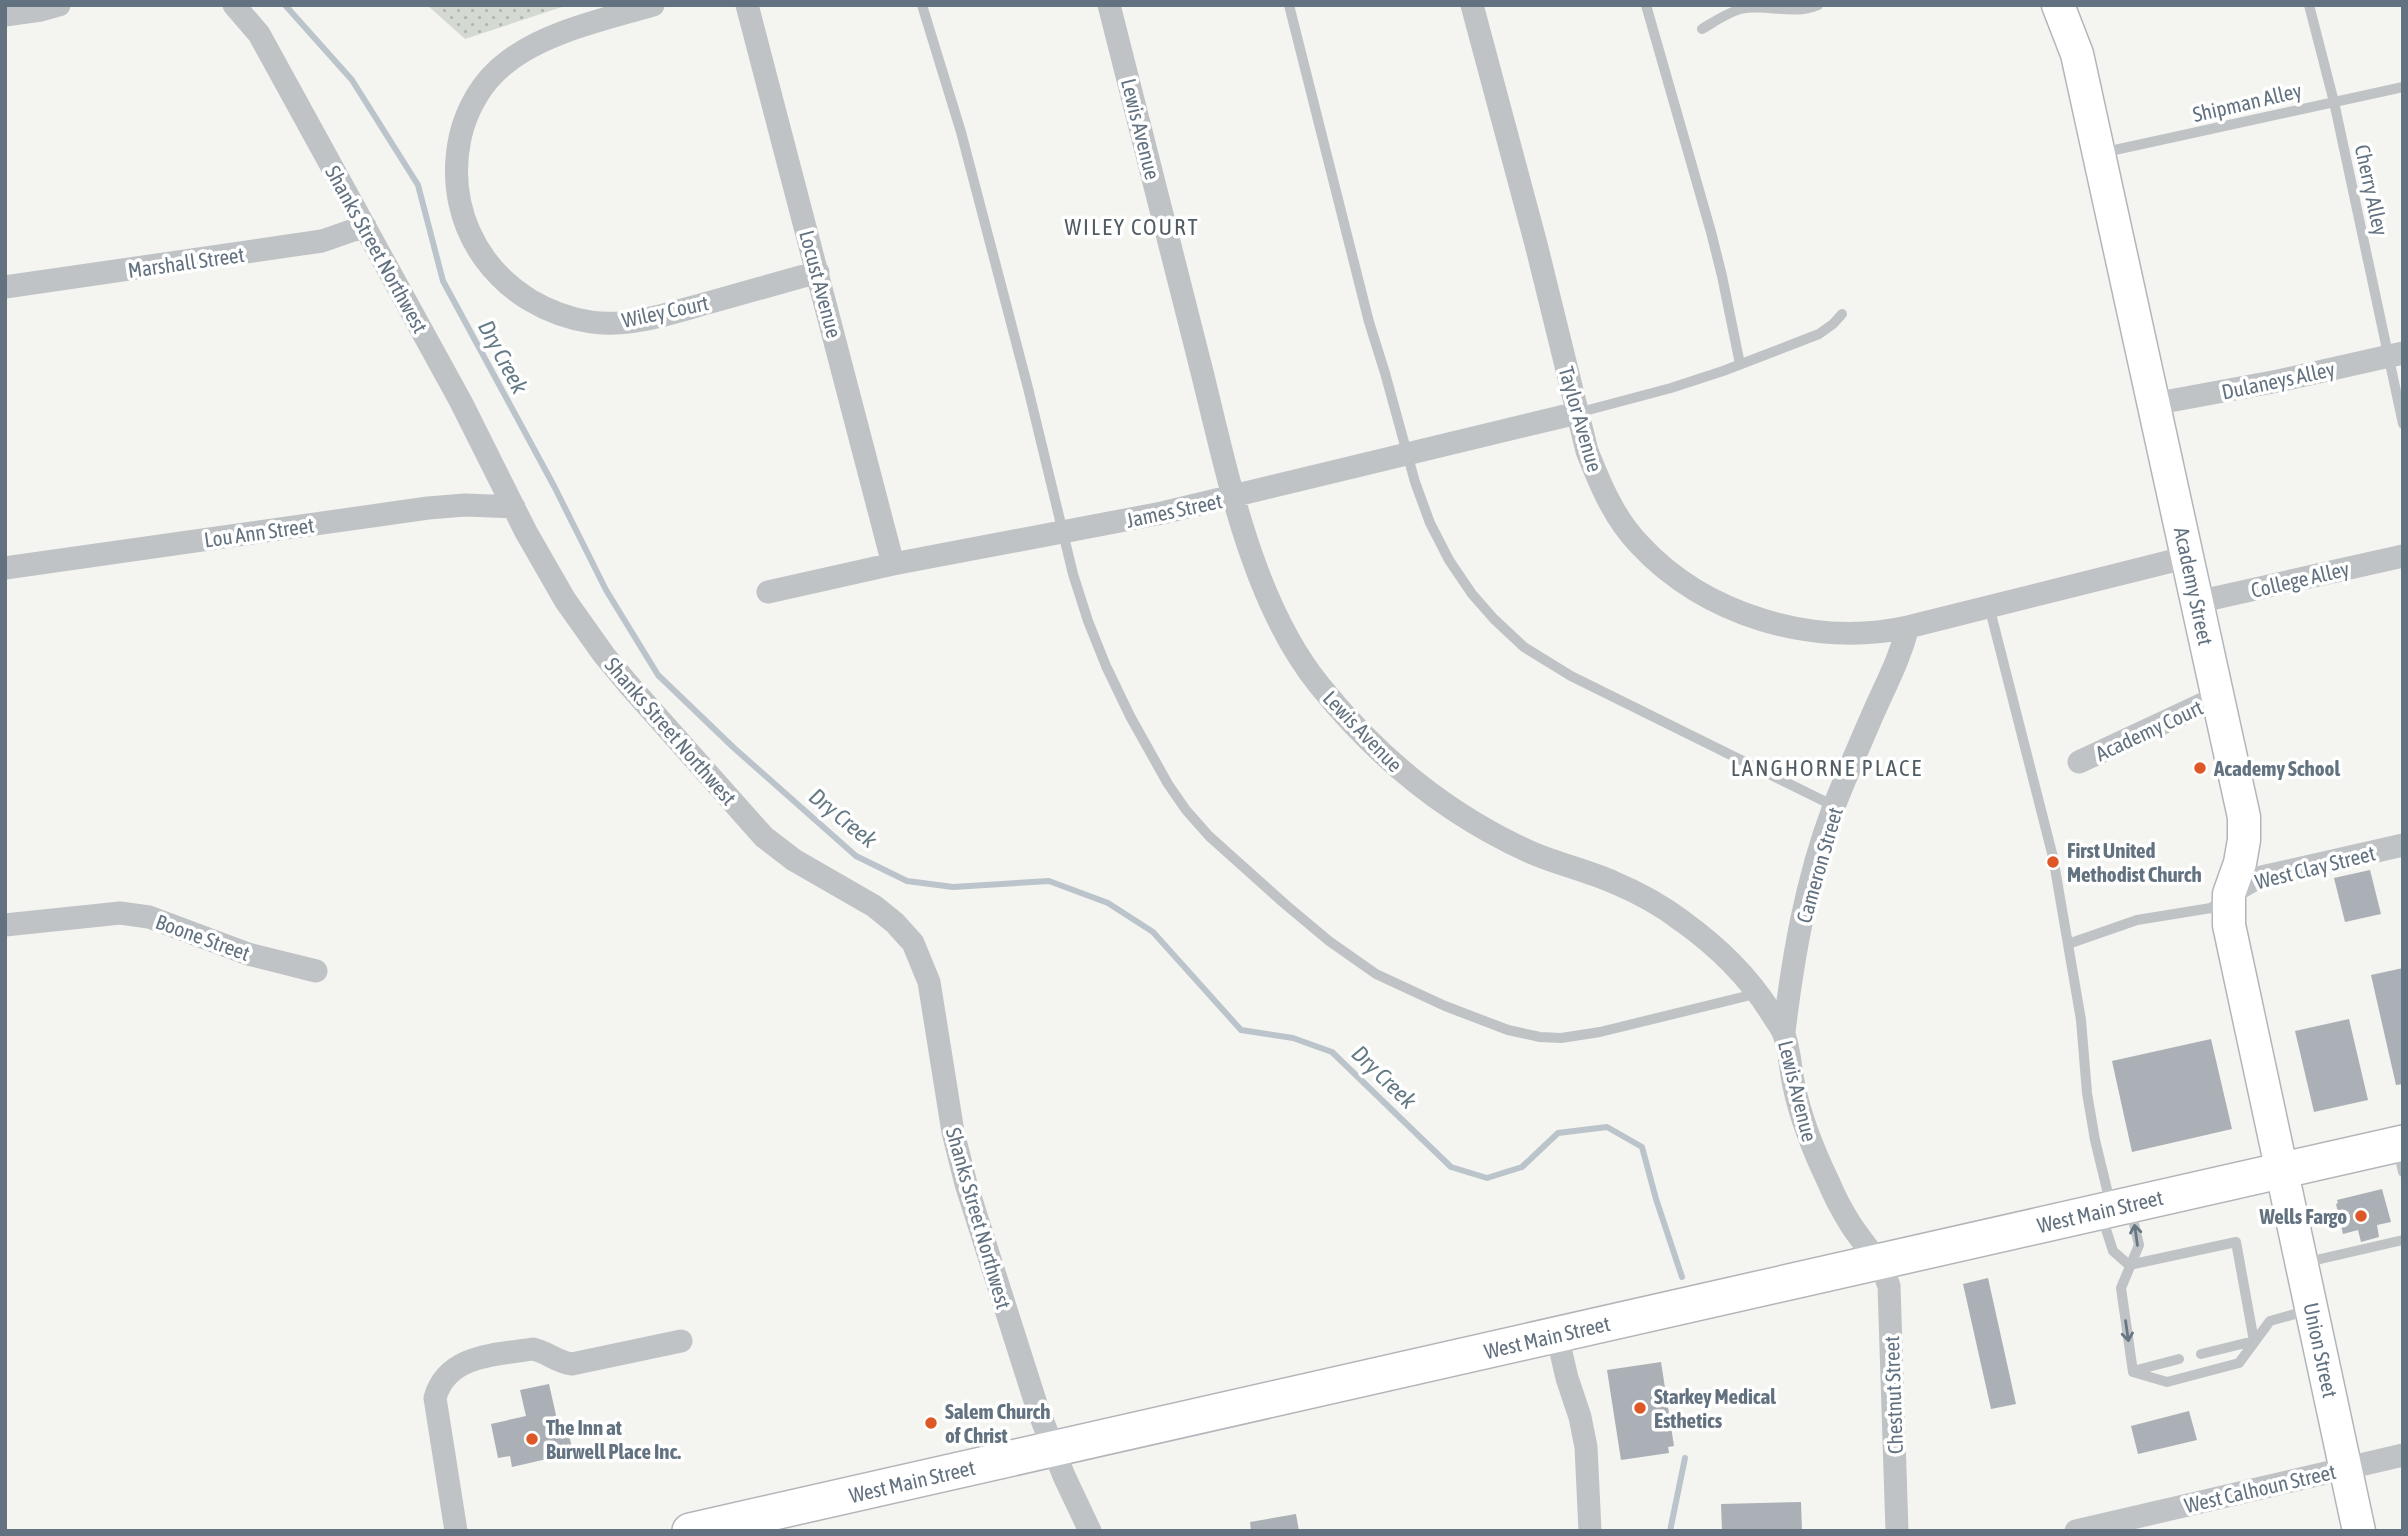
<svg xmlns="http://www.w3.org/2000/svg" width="2408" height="1536" font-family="'Asap Condensed',sans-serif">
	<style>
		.green { fill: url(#green-dots) }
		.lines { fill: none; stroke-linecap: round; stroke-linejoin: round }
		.stream { stroke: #bac4ca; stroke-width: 6 }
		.building { fill: #aab0b5 }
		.secondary-casing { stroke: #b1b6ba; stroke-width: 35 }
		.primary-casing { stroke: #b2b6ba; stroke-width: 38 }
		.lane { stroke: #bfc3c6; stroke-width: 10 }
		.street { stroke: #bfc3c6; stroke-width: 23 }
		.secondary { stroke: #fff; stroke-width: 32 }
		.primary { stroke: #fff; stroke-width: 35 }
		.oneway { stroke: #687684 }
		.poi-dot { fill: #dd5826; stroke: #fff; stroke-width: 2.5 }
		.labels { text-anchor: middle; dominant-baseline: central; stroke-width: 7; stroke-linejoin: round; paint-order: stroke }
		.street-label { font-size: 21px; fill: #637280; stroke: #fff }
		.poi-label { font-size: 21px; font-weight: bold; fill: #637280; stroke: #fff; text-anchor: start }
		.neighbourhood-label { font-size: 23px; letter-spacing: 2px; fill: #515c65; stroke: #fff }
		.water-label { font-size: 23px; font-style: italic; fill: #647a85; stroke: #fff }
	</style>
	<defs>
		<pattern id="green-dots" width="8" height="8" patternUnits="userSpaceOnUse" patternTransform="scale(1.75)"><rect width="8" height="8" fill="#d4dad1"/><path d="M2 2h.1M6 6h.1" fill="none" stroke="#b0b5af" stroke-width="1.8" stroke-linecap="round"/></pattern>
	</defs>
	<rect width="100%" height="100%" fill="#f4f4f0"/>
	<path class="green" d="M427,5h141l-103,34z"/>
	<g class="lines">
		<path class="stream" d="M285,5l67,75 66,105 25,96 111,205 52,104 52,85 76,73 122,108 51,25 46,6 96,-6 59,22 45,29 88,98 52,8 39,14 119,115 36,11 35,-11 36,-34 49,-6 35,20 14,52 26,78
			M1670,1531l15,-73"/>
	</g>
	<path class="building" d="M2370,870l11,44 -36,8 -11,-44z
		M2403,968v116l-7,1 -25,-110z
		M2349,1019l19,81 -54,12 -19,-81z
		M2211,1039l21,90 -100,23 -20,-91z
		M2382,1189l9,33 -14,3 2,12 -18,5 -3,-12 -15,4 -7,-30 2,-1 -1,-3z
		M1988,1278l28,126 -25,5 -28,-125z
		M1661,1362l13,84 -6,1 1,6 -48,7 -14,-90z
		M549,1384l9,40 9,1 6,28 -61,14 -2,-11 -12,2 -7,-34 35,-8 -6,-26z
		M2189,1411l8,29 -59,14 -7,-28z
		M1801,1502l1,29h-80l-1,-27z
		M1296,1514l3,17h-48l-1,-9z"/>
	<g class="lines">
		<g class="secondary-casing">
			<path id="secondary" d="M2058,5l19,49 167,763v23l-4,23 -11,31v31l130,606"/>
		</g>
		<g class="primary-casing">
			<path id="primary" d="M690,1531l1713,-388"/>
		</g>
		<path class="lane" d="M922,5l39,127 67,256 45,186 15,47 18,45 24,50 38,68 18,26 23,26 77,69 43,36 47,33 69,32 63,24 32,7 21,1 39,-6 159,-39
			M1289,5l80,317 16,51 30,109 15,41 19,37 23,34 22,25 30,28 47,29 263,130
			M1646,5l65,227 11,44 18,88
			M2309,5l25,97 69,322
			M1702,29c12,-7 26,-17 39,-20 25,-6 50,7 77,-4
			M2101,153l302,-66
			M1577,413l94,-25 52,-17 96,-37 14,-10 9,-10
			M1989,606l64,251 28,163 6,73 8,47 16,66
			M2068,944l69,-24 74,-12 14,-11
			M2398,1150l5,22
			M2131,1211l8,34 -18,43 12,84 34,10 72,-19 31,-42 39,-11
			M2102,1217l11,34 16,14
			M2303,1263l100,-23
			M2129,1265l107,-23 18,99
			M2201,1354l53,-13
			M2133,1371l46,-12"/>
		<path class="street" d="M234,5l25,29 202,368 65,130 39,68 39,55 24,29 136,153 30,23 80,46 21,17 18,20 16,39 24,150 13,52 71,223 27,69 26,55
			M653,5c-47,14 -109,27 -147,58 -24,18 -40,47 -46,75 -19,90 41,170 131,184 39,6 82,-10 120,-20 35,-10 71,-20 107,-30
			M747,5l146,559
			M1109,5c30,119 60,237 90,355 27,106 51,240 121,326 57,71 128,129 210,166 27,12 56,18 83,30 24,10 48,23 69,39 35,25 65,54 88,90 4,7 10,14 13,21 7,16 7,37 11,54 7,34 20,66 35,97 6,15 14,29 22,42 14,21 30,36 38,61l8,245
			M1472,5l64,239 51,207c13,33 27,67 52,93 65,71 175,104 269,83l280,-70
			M5,15l36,-5 18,-5
			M5,287l317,-46 43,-15
			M2153,404l125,-23 125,-28
			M5,568l423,-60 37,-3 49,2
			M768,592l125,-28 269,-51 415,-100
			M2197,602l206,-46
			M2079,762l139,-65
			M2229,894l28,-16 146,-33
			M5,925l115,-12 29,4 99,37 68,17
			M1784,1032c9,-75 22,-151 49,-223 12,-31 26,-63 39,-93 14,-32 27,-55 36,-89
			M1557,1335l10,43 13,39 6,30 4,84
			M456,1531l-21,-133c12,-44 61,-43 98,-49 14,3 24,13 39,15l109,-23
			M2076,1531l327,-76"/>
		<use href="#secondary" class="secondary"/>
		<use href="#primary" class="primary"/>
	</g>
	<defs><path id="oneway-shaft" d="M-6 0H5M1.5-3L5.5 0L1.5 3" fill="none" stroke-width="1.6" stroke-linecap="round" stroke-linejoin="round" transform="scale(1.75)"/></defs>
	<g class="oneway">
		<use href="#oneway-shaft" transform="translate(2136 1235) rotate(-98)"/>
		<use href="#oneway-shaft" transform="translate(2127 1331) rotate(82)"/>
	</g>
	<g class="poi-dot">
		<circle cx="2200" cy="768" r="7"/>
		<circle cx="2053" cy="862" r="7"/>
		<circle cx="2361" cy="1216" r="7"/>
		<circle cx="1640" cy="1408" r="7"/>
		<circle cx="931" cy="1423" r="7"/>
		<circle cx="532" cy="1439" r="7"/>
	</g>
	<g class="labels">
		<g class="street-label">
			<text transform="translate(2247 102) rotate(-13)">Shipman Alley</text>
			<text transform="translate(1141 129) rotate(76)">Lewis Avenue</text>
			<text transform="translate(2372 190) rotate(78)">Cherry Alley</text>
			<text transform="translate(377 249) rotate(61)">Shanks Street Northwest</text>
			<text transform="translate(186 262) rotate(-8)">Marshall Street</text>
			<text transform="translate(821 284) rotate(75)">Locust Avenue</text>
			<text transform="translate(665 311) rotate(-12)">Wiley Court</text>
			<text transform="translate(2278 380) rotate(-12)">Dulaneys Alley</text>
			<text transform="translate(1581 419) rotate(74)">Taylor Avenue</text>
			<text transform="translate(1174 510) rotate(-12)">James Street</text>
			<text transform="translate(259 532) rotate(-8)">Lou Ann Street</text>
			<text transform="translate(2300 579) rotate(-13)">College Alley</text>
			<text transform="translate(2194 586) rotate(78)">Academy Street</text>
			<text transform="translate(2149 730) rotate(-25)">Academy Court</text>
			<text transform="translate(671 731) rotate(49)">Shanks Street Northwest</text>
			<text transform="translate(1363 731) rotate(46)">Lewis Avenue</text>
			<text transform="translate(1819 865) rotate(-74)">Cameron Street</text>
			<text transform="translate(2315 867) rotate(-14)">West Clay Street</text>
			<text transform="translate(203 937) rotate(20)">Boone Street</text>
			<text transform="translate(1798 1091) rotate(76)">Lewis Avenue</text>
			<text transform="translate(2100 1211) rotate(-13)">West Main Street</text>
			<text transform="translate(979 1218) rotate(74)">Shanks Street Northwest</text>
			<text transform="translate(1547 1337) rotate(-13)">West Main Street</text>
			<text transform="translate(2321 1350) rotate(78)">Union Street</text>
			<text transform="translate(1893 1395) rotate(-92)">Chestnut Street</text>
			<text transform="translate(912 1481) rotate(-13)">West Main Street</text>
			<text transform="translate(2260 1488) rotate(-13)">West Calhoun Street</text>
		</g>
		<g class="poi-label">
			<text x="2214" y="768">Academy School</text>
			<text x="2067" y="850">First United<tspan x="2067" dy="24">Methodist Church</tspan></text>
			<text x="2347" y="1216" text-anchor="end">Wells Fargo</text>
			<text x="1654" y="1396">Starkey Medical<tspan x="1654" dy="24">Esthetics</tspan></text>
			<text x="945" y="1411">Salem Church<tspan x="945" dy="24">of Christ</tspan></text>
			<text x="546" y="1427">The Inn at<tspan x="546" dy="24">Burwell Place Inc.</tspan></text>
		</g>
		<g class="neighbourhood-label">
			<text x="1132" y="227">WILEY COURT</text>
			<text x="1827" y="768">LANGHORNE PLACE</text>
		</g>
		<g class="water-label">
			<text transform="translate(503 357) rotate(62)">Dry Creek</text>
			<text transform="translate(843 818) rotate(39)">Dry Creek</text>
			<text transform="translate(1384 1077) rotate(44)">Dry Creek</text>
		</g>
	</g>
	<rect width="2408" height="1536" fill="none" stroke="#637280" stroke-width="14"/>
</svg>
